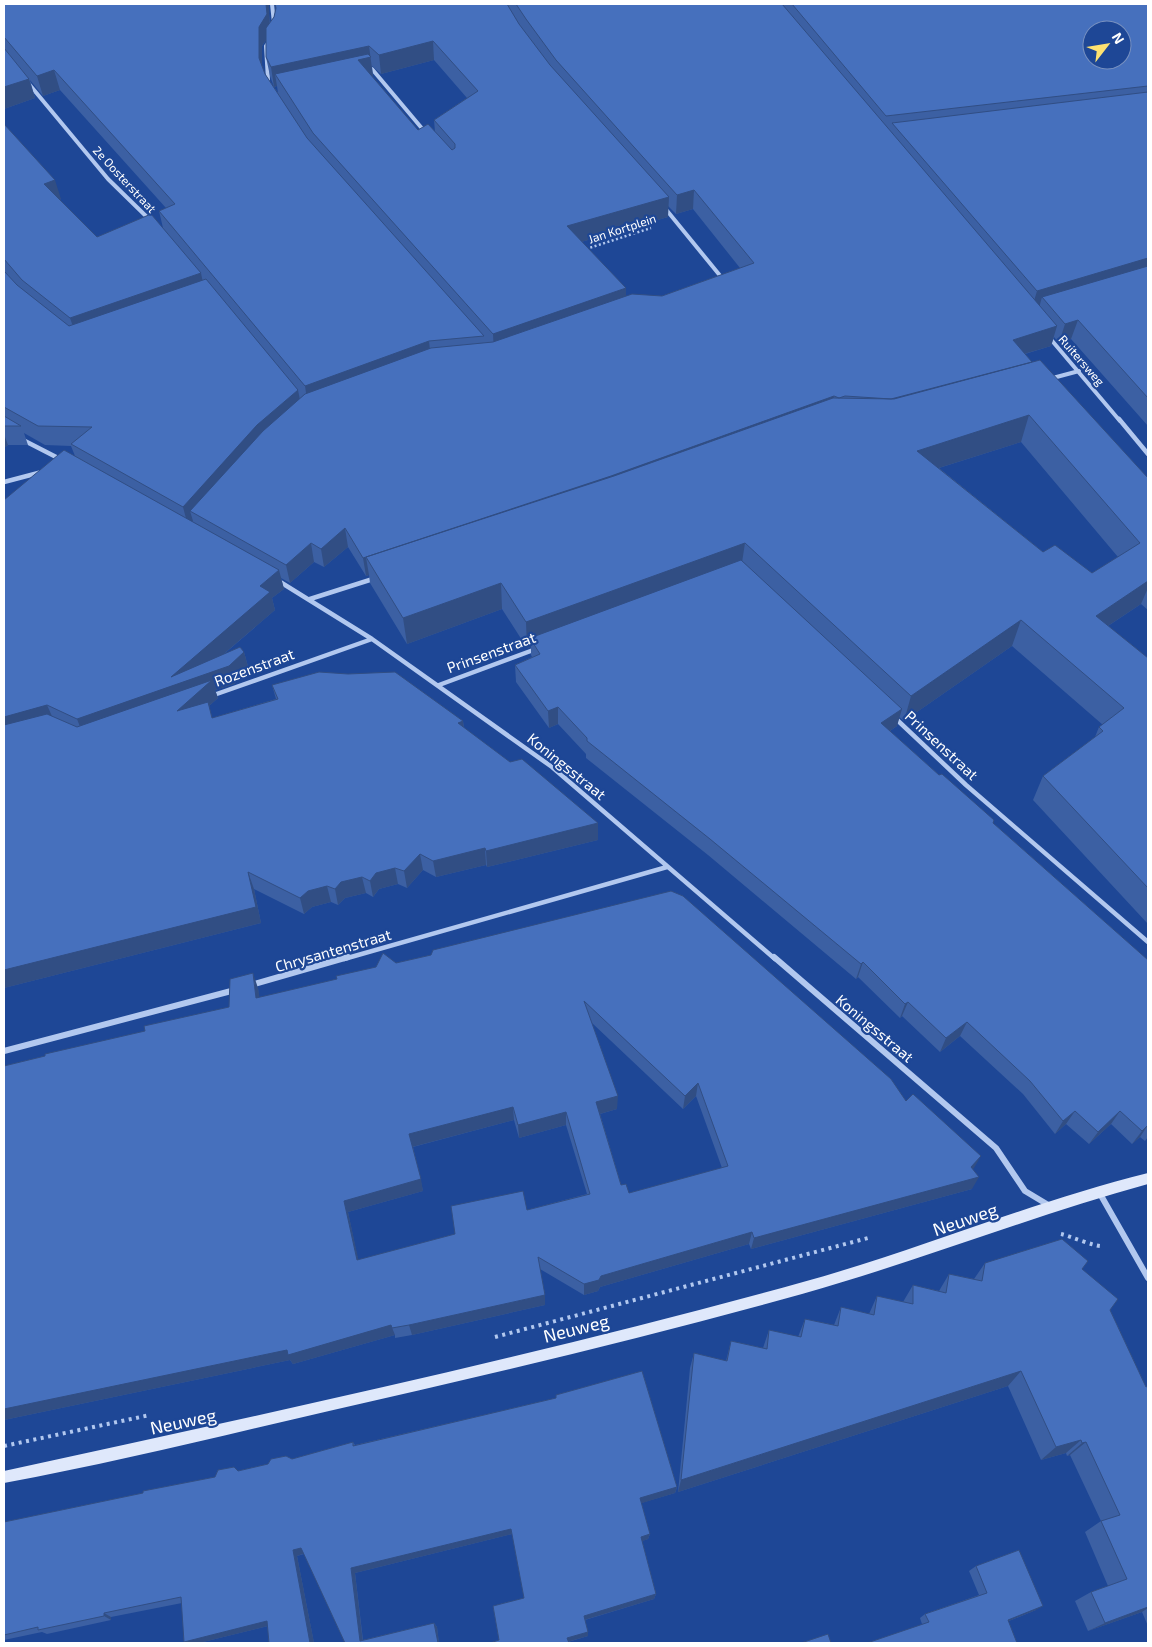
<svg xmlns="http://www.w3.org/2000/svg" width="1152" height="1647" font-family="'Exo 2',sans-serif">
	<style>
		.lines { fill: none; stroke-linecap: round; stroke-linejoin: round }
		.path-far1 { stroke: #b2c8ef; stroke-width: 2.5; stroke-dasharray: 2 2.5; stroke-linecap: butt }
		.path { stroke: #b2c8ef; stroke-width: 4; stroke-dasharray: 3 4.5; stroke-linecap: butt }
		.street-far2 { stroke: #b2c8ef; stroke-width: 4 }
		.street-far1 { stroke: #b2c8ef; stroke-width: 4.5 }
		.street { stroke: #b2c8ef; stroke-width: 6 }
		.secondary { fill: #dfe8fb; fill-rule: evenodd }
		.wall { fill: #3c60a3; fill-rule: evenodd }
		.shaded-wall { fill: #314e84 }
		.building { fill: #4670bd; stroke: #314e84; fill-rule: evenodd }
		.labels { text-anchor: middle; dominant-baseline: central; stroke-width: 4.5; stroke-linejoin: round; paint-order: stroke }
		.far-street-label { font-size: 12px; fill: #fff; stroke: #1e4796 }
		.street-label { font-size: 15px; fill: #fff; stroke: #1e4796 }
		.near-street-label { font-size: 18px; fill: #fff; stroke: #1e4796 }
	</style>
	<rect width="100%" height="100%" fill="#1e4796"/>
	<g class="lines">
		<path class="path-far1" d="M586,249l65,-21"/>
		<path class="path" d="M1061,1234c9,2 35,13 41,12
			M495,1337l373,-99
			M4,1446l146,-31"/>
		<path class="street-far2" d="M272,4l2,19
			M368,70l4,-1 53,63
			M268,80l-2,-34 4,-6
			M29,84l79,95 43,42
			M664,207l58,71h-2
			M1048,336l72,85
			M1049,379l30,-8"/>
		<path class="street-far1" d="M1119,419l29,35
			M23,440l37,19
			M4,482l38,-10
			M277,580l95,59 180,128 223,192
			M310,599l66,-21
			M439,685l97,-36
			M211,696l161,-57
			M894,717l72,68 182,157
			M344,959l323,-92"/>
		<path class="street" d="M774,957l222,191 29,43 25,15
			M251,985l97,-28
			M4,1051l231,-61
			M1099,1192l49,86"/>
		<path class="secondary" d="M1148,1173v11c-116,32 -229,77 -346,110 -156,44 -315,81 -473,117 -108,25 -216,52 -325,72v-12c267,-58 535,-116 799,-189 116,-32 228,-80 345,-109z"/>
	</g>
	<path class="wall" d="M4,4h264l2,19 4,-6 2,-9 -1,-4h873v422l-77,-87 -12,4 -5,-6 -3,9 -26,8 7,8 116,116v132l-7,-6 -33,22 40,32v266l-115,-124 10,-24 52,-39 4,-10 4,-2 -91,-79 -108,75 -5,-4 -2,9 -7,5 103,92 155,137v177l-3,4 -5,-4 -8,7 -21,-20 -22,20 -23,-20 -11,10 -32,-40 -63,-58 -20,16 -38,-36 -2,2 -42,-41 -2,2 -148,-124 -122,-97v-4l-28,-30 -9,4 -33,-46 -1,-17 17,-8 -1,-2v-8l-4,1 -25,-39 -95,35 -37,-61 -1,-8 -3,1 -18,-29 -24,20 -10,-5 -24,21 -9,-5 3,11 -12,9 3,12 -51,44 20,-2 5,18 -15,14 -19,6 3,8 -9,8 3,12 64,-19 -4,-14 191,36 1,7 46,34 88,61v17l-111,27 -1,-2 -50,12 -13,-7 -16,18 -9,-4 -19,5 -6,8 -7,-4 -21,5 -7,7 -7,-3 -19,5 -8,7 -50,-25 7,34 -257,65 71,-532 -4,-10 -26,-1 -21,-12 4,12h-20l-4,3v-324l57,75 -2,1 38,37 66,-9 -4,-17 7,-3 -106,-118 -17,6 -13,-16 5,18 -31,11zM266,40v17l4,19 4,11 3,-1 1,7 -13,-19 -3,-8v-20zM434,60l33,38 -33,22 1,12 -17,-2 -46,-54h1l-1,-10 9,8zM668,206l8,8 17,-5 47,59 -78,28h-36v-8l-45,-46 87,-25zM1021,442l97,115 -26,16 -49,-21 -104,-84z
		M431,955l475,146 67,68 -1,20 -221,60 -2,-5 -149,43 -2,4 -14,4 -44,-26 5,36 -133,30 -17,3v-3l-102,29 -3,-4 -286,60v-354l41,-10 100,-25 84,-24 29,-19 1,10 78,-19 59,-16zM592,1023l91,86 13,-13 26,72 -93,25 -8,-8 -21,-71 17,-5zM514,1120l5,18 47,-13 21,69 -60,16 -72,24 -97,26 -10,-48 75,-21 -10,-44z
		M985,1263l97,6 28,41 36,77 2,-1v240l-6,-14 -54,19 -13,-30 16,-9 17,-6 -23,-54 16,-11 -31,-66 -3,1 -1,-3 -25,7 -33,-74 -330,106 12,-124 4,-15 32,8 5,-20 32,7 6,-18 29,7 7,-18 29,6 7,-18 28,7 8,-18 26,6 10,-17 26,6 10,-17 25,5z
		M642,1371l35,116 -2,6 -34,10 9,31 -2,5 -6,2 14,53 -2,5 -69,21 3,12v4l-20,6 1,1h-79l9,-3 -6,-34 31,-8 -12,-64 -157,39 8,67 71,-17 3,4 2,16h-94l-41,-89 -7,2 17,87h-45l-1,-17 -69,17h-12l-3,-1 -2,-39 -71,14v3l-64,14 -5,-2 -38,8v-118l139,-29v-2l72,-14 3,-7 16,-3 4,4 30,-7 3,-5 15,-3 6,3 61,-17 2,3 201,-47v-3z
		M976,1566l60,44 -27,11 -87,3 -2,-6 5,-4 54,-19 -10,-24z"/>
	<path class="shaded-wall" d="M266,4h3l1,30 -8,12v31l-3,-19v-31z
		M433,41l1,19 -53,14 -2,-19z
		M369,46l4,30 -12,4 -86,-6 2,12 -3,1 -3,-20z
		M54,70l6,20 -17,6 -6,-20z
		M29,79l6,19 -31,11v-22z
		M55,180l6,19 -11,5 -6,-20z
		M694,190l-1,19 -17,5 1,-19z
		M669,197l-1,20 -101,29v-20z
		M1148,258v15l-106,24 -3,11 -8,3 6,-20z
		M201,273l4,20 -128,45 -7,-20z
		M626,288v20l-132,46 -1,-20z
		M1078,320l-7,19 -12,4 6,-19z
		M1057,326l-6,20 -44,13 6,-19z
		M429,341l2,19 -123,46 -3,-20z
		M1032,362l-145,56 4,-19z
		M298,390l4,20 -112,101 3,10 -5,5 -5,-19 74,-82z
		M834,396l-3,19 -465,142 3,18 -3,1 -3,-18z
		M1029,415l-8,27 -111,35 7,-26z
		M4,434l4,11 -4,3z
		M345,528l3,19 -24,20 -3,-18z
		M311,543l3,19 -24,21 -4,-18z
		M745,543l-4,26 -211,69 1,9 -4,1 -1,-26z
		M279,570l5,19 -12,9 3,12 -77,66 46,-24 5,18 -15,14 -19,6 3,8 -9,8 -125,31 -7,-18 94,-42 89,-91z
		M1148,581v7l-7,16 -56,37 11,-25z
		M501,583l1,26 -95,35 -4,-26z
		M1021,620l-9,26 -108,75 7,-25z
		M47,705l8,18 -51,14v-20z
		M558,707v17l-9,4 -1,-17z
		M902,709l-5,17 -20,14 4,-17z
		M463,721l2,17 -7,-15z
		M598,823v17l-111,27 -1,-16z
		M485,848l1,17 -50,12 -3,-16z
		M420,854l3,16 -16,18 -3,-17z
		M395,868l3,16 -19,5 -6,8 -3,-16 6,-8z
		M248,872l6,17 7,34 -257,65v-18z
		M362,877l4,16 -21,5 -7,7 -3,-16 6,-7z
		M327,886l4,16 -19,5 -8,7 -4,-16 8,-7z
		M863,962l-5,15 -2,2 5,-15z
		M253,973l5,15 4,24 -6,-14z
		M908,1002l-6,14 -2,2 5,-14z
		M967,1022l-7,14 -20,16 6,-14z
		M698,1083l-2,13 -13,13 2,-13z
		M618,1096l-1,13 -21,6v-13z
		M513,1107l1,13 -102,27 -3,-13z
		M1075,1111l-9,13 -11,10 8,-13z
		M1120,1111l-9,13 -22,20 9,-12z
		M566,1112v13l-47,13 -1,-13z
		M1148,1125l-8,12 -8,7 10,-13z
		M981,1156l-7,12 -10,11 7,-12z
		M979,1177l-7,12 -221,60 3,-11z
		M421,1179l2,12 -75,21 13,59 -4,-11 -13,-59z
		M752,1232l-3,12 -149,43 -2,4 -14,4v-11l17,-8z
		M545,1295v10l-133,30 -3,-10z
		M391,1325l4,10 -102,29 -3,-4 -286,60v-11z
		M1021,1371l-13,15 -330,106 3,-12z
		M1081,1440l-15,13 -25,7 15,-13z
		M1086,1442l-16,13 -3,1 15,-13z
		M677,1487l-2,6 -36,11 1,-6z
		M511,1529l1,5 -157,39 8,70 -3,-2 -9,-73z
		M650,1534l-2,5 -8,3 1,-5z
		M301,1548l4,5 -8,3 17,87h-4l-17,-93z
		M656,1594l-2,5 -70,21v-4z
		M1043,1606l-7,4 -35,14 7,-4z
		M1148,1607v1l-6,4 -54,19 17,-8z
		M104,1613l7,4v3l-7,-4z
		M267,1621l5,4 -73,18h-12l-3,-1z
		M434,1623l3,4 2,16h-1z
		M588,1632v4l-21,6v-4z"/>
	<path class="building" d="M4,4h262l1,10 -8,13v31l6,16 42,64 177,198 -55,5 -124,45 -146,-175 16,-7 -121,-134 -17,6 -33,-39z
		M275,4h232l12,20 31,41 119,132 -102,29 59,62 -133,46 -180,-201 -38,-59 93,-20 3,3 -13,3 60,70 10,-6 24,26 3,-2v-4l-21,-24 44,-29 -45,-50 -54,14 -10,-9 -98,21 -5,-10v-29l8,-11 2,-9z
		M516,4h266l275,322 -44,14 19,22 -141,37 -46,-3 -6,2 -5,-2 -223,80 -248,82 -18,-30 -24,21 -10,-6 -25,22 -96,-54 73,-80 42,-37 126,-46 62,-6 139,-48 30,2 92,-33 -60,-73 -17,5 -121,-135 -30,-41z
		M792,4h356v82l-262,30zM1092,30h30v30h-30z
		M4,48l25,31 -25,8z
		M1148,92v166l-111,33 -145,-168z
		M4,124l51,56 -11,4 53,53 54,-23 50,59 -131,45 -48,-38 -18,-21z
		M1148,266v132l-70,-78 -13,4 -23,-27z
		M4,271l13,14 52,41 137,-47 92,111 -41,35 -74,82 -112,-63 21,-17 -54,-1 -34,-19z
		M1040,360l108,118v103l-52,35 52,42v230l-105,-112 60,-45 -4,-4 25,-19 -103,-88 -110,76 -166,-153 -219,79 -25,-39 -98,35 -37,-61 248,-81 219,-78 61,1zM1029,415l111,128 -48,30 -37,-28 -12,7 -126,-101z
		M4,416l17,10h-17z
		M64,450l215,120 -19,16 10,6 -99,85 69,-30 4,5 -15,14 -152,53 -30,-14 -43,12v-217z
		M741,560l161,149 -21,14 58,52 3,-1 52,46 -1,3 155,137v165l-6,6 -22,-20 -22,21 -23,-21 -12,10 -33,-40 -63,-59 -21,16 -38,-36 -3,2 -42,-42 -2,2 -151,-125 -123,-98v-3l-29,-31 -10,4 -33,-46 25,-11 -10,-16z
		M319,672l29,2 47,-2 68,49 -5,2 52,39 12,-3 76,64 -112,28 -1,-3 -52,13 -13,-7 -16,17 -9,-3 -19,5 -6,8 -8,-4 -21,5 -6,7 -8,-3 -19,5 -8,7 -52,-26 8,35 -252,63v-245l43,-11 30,13 135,-47 -35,31 31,-9 4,16 66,-19 -6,-14z
		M671,891l12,5 208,183 15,22 7,-7 68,62 -10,11 8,10 -225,61 -2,-6 -151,44 -2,4 -15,4 -46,-27 7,38 -136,30 -17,3 -1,-3 -103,30 -1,-5 -283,59v-343l41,-10v-2l100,-23 -1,-5 85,-19 1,-28 23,-6 3,25 81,-19 -1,-3 40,-9 7,-14 13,10 35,-8 2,-5zM584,1001l101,95 13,-13 30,83 -99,27 -3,-9 -5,1 -25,-83 22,-6zM513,1107l5,18 48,-13 24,82 -63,16 -4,-19 -72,15 4,28 -98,26 -13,-59 77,-22 -12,-45z
		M1062,1239l26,22 -6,8 36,30 -8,11 36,77 2,-1v221l-43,16 -14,-31 36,-13 -26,-58 19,-6 -34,-73 -4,1 -1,-3 -25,7 -35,-76 -340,109 13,-127 33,8 4,-20 36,8 2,-19 32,7 4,-18 33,7 3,-19 33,8 3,-19 36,8v-19l33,8 3,-19 33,7 3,-18z
		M642,1371l35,116 -37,11 10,36 -9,3 15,57 -72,22 4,16 -21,6 2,5h-79l9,-3 -6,-34 31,-8 -13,-69 -160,39 9,73 74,-18 4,20h-93l-44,-95 -8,2 17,93h-41l-2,-22 -83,21 -3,-45 -77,16v3l-66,14v-3l-34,8v-113l139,-29v-2l72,-14 3,-7 16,-3 4,4 30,-7 3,-5 15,-3 6,3 61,-17v4l203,-48v-3z
		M1019,1550l24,56 -35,14 9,23h-150l62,-21 -4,-8 62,-21 -11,-27z
		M828,1634l3,9h-30z"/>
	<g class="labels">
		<g class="far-street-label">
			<text transform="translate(125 179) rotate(47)">2e Oosterstraat</text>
			<text transform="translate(622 228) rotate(-18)">Jan Kortplein</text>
			<text transform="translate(1082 360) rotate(49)">Ruitersweg</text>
		</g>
		<g class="street-label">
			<text transform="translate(491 652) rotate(-20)">Prinsenstraat</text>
			<text transform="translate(254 667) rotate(-20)">Rozenstraat</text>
			<text transform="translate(942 745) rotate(43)">Prinsenstraat</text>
			<text transform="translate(567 766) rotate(39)">Koningsstraat</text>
			<text transform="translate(333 950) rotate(-16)">Chrysantenstraat</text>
			<text transform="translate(875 1028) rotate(40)">Koningsstraat</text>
		</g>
		<g class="near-street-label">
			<text transform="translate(965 1219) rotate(-19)">Neuweg</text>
			<text transform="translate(576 1328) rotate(-14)">Neuweg</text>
			<text transform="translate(183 1421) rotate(-12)">Neuweg</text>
		</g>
	</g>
	<rect width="1152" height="1647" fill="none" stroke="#ffffff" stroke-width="10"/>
	<g transform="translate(1107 45) rotate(59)"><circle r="24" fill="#1e4796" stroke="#7891c0"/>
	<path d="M0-4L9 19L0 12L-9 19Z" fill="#fee271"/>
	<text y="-8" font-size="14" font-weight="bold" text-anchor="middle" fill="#ffffff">N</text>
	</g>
</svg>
